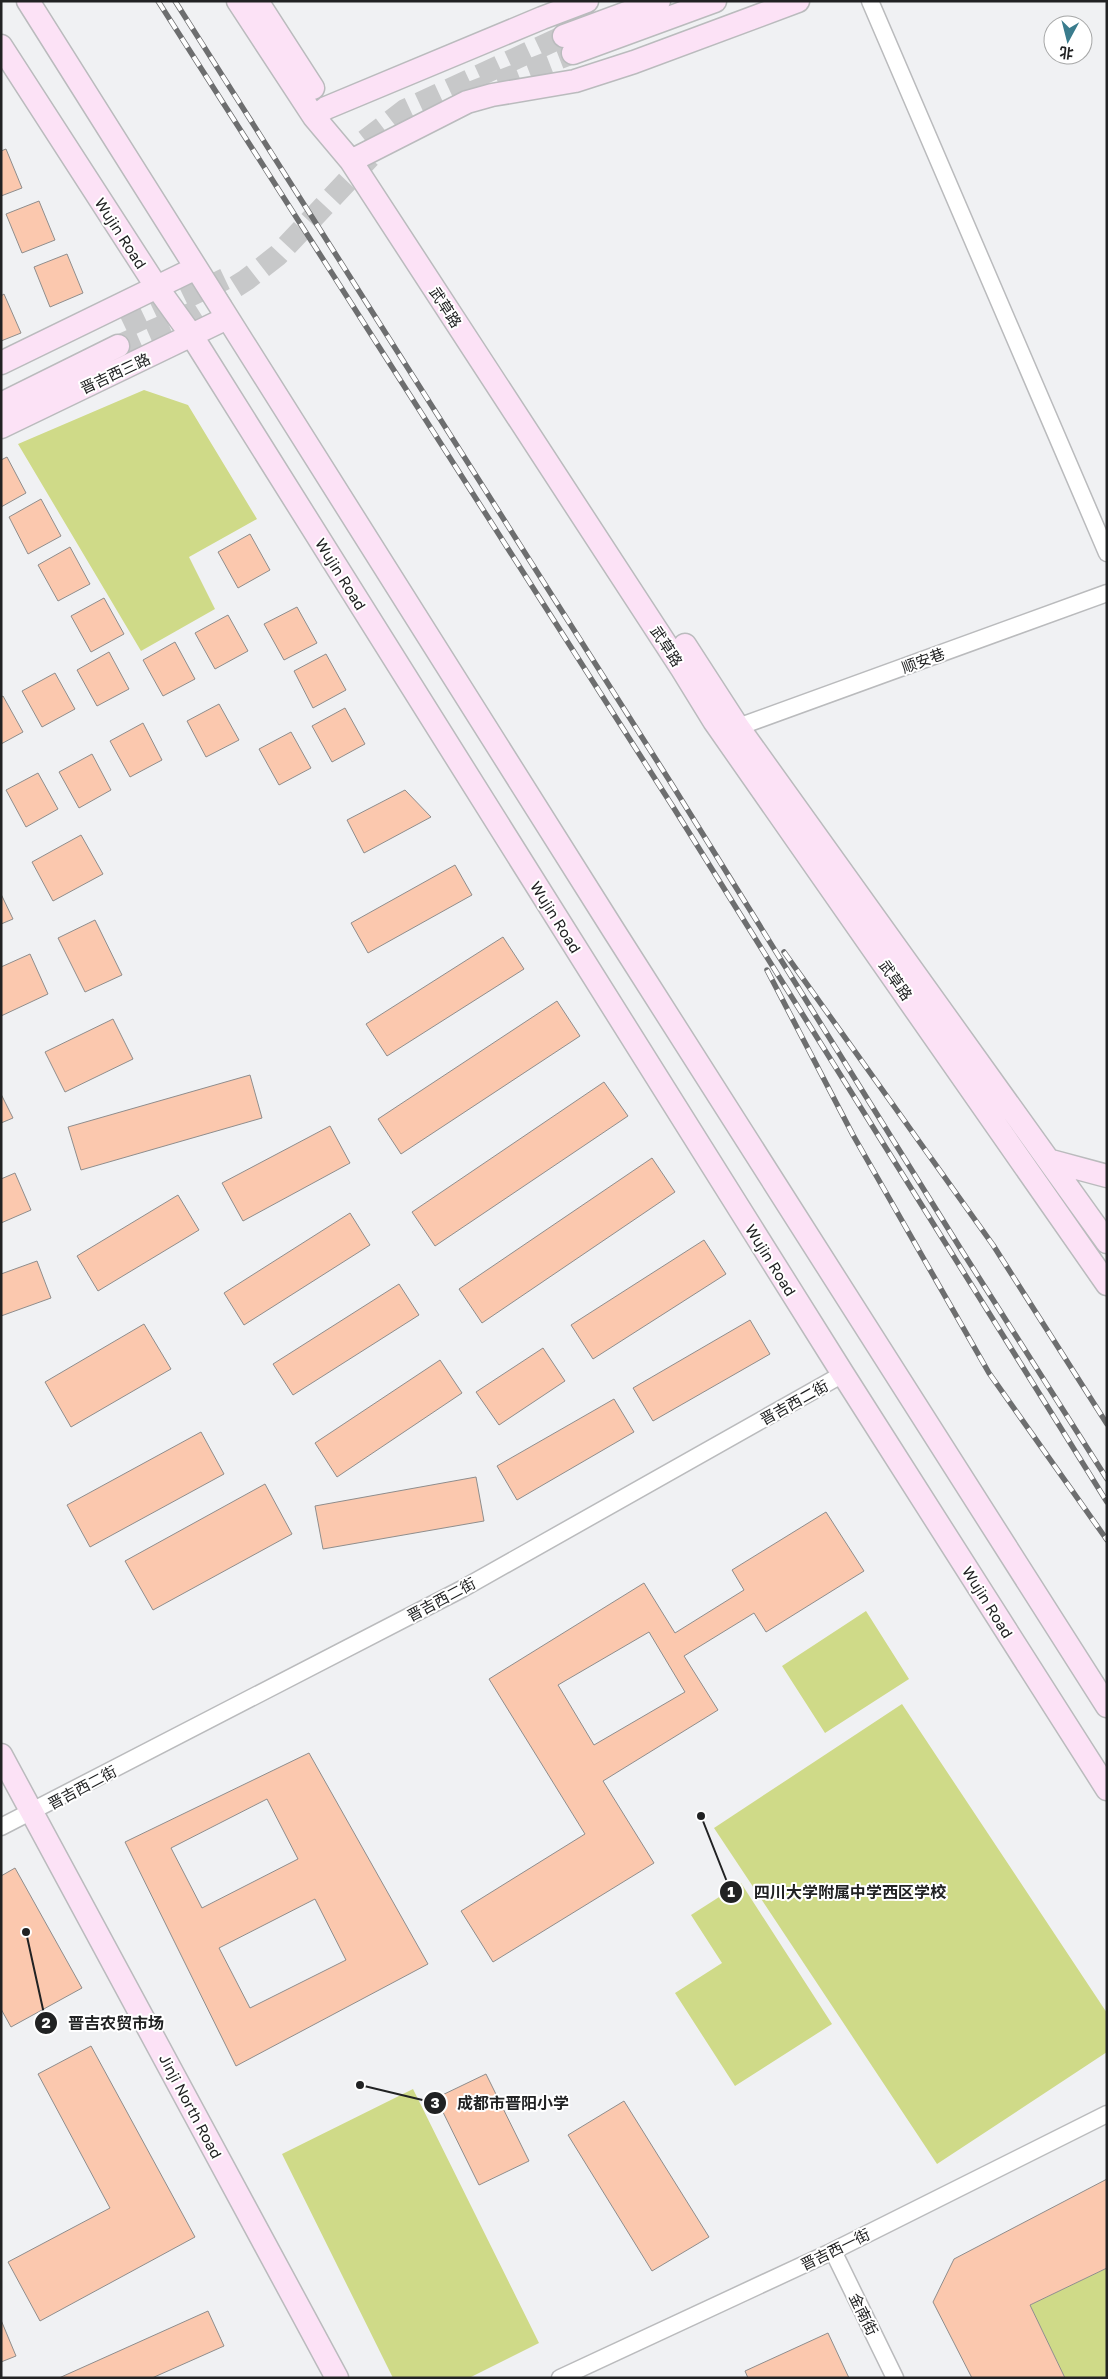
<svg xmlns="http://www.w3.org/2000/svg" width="1108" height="2379" font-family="'Golos Text','Noto Sans SC',sans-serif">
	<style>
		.green { fill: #cfda88 }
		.building { fill: #fbc8ae; stroke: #8f8d8c; fill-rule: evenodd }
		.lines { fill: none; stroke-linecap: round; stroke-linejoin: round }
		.secondary-tunnel { stroke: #c7c8c9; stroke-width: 22; stroke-dasharray: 22 11; stroke-linecap: butt }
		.street-casing { stroke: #babbbd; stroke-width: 19 }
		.secondary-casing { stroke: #babbbd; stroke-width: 25 }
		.street { stroke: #fff; stroke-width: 16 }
		.secondary { stroke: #fce2f6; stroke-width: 22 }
		.rail-casing { stroke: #6d6e6f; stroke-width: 5.5 }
		.rail { stroke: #fff; stroke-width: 4; stroke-dasharray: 11; stroke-linecap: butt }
		.labels { text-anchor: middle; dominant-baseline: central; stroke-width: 4; stroke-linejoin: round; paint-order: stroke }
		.street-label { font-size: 15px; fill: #212223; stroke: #fff }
		.leader { fill: none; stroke: #212223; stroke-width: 2 }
		.callout-dot { fill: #212223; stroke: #fff; stroke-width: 2 }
		.mark-label { font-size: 15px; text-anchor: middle; font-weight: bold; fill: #fff }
		.callout-label { font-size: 16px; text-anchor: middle; font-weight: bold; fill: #212223; stroke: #fff; stroke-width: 4; stroke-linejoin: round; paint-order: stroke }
	</style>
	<rect width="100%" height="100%" fill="#f0f1f3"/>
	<path class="green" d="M144,390l44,15 69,114 -68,38 26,52 -74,42 -123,-207z
		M866,1611l43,68 -84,54 -43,-67z
		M902,1704l205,309v39l-170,112 -223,-336z
		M741,1883l91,141 -97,62 -60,-93 47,-30 -31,-48z
		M413,2089l126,254 -70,35h-76l-111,-224z
		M1107,2268v110h-42l-35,-73z"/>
	<path class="building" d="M6,149l16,39 -21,8v-45z
		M39,201l16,39 -33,13 -16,-39z
		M67,254l16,39 -33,14 -16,-40z
		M4,294l17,39 -20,8v-45z
		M7,457l19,36 -25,14v-47z
		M41,499l20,37 -33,18 -19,-37z
		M250,534l20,36 -32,18 -20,-36z
		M70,547l20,37 -32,17 -20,-36z
		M104,598l20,36 -33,18 -20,-36z
		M297,607l20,36 -33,17 -20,-36z
		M228,615l20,36 -33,18 -20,-36z
		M175,642l20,37 -32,17 -20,-36z
		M109,652l20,37 -32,17 -20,-36z
		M326,654l20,36 -33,18 -19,-37z
		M55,673l20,36 -33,18 -20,-36z
		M3,696l20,36 -22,12v-47z
		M219,704l20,36 -33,17 -19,-36z
		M345,708l20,36 -33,18 -20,-36z
		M143,723l19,37 -32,17 -20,-36z
		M291,732l20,36 -32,17 -20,-36z
		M92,754l19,36 -32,18 -20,-36z
		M38,773l20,36 -32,18 -20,-37z
		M405,790l26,27 -67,36 -17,-33z
		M81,835l22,39 -50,27 -21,-39z
		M455,865l17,30 -104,58 -17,-30z
		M1,894l12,25 -12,5z
		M95,920l27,55 -37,17 -27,-54z
		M503,937l21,32 -137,87 -21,-32z
		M30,954l18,40 -47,22v-49z
		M557,1001l23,35 -179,118 -23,-35z
		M113,1019l20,40 -68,33 -20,-40z
		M250,1075l12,43 -181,52 -13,-43z
		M604,1082l24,34 -193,130 -23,-34z
		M1,1094l12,24 -12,5z
		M330,1126l20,37 -107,58 -21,-38z
		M652,1158l23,34 -193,131 -23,-34z
		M15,1173l16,37 -30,13v-44z
		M178,1195l21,35 -101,61 -21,-35z
		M350,1213l20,32 -126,80 -20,-32z
		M704,1240l22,34 -133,85 -22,-34z
		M37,1261l14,37 -50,18v-42z
		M399,1284l20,31 -126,80 -20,-31z
		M750,1320l20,34 -117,67 -20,-33z
		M144,1324l27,45 -100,58 -26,-45z
		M543,1348l22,33 -66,44 -23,-33z
		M440,1360l22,33 -125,84 -22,-34z
		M614,1399l20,33 -117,68 -20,-34z
		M201,1432l23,42 -134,73 -23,-42z
		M476,1477l8,44 -161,28 -8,-43z
		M265,1484l27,50 -139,76 -28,-49z
		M826,1512l38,59 -98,61 -12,-19 -70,43 34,54 -115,71 51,82 -161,99 -32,-51 124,-77 -96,-155 155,-96 31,50 69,-43 -12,-20zM649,1632l36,60 -91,53 -36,-60z
		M309,1753l119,211 -192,102 -111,-224zM267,1799l31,60 -96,49 -31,-60zM315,1899l31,61 -96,48 -31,-60z
		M15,1868l67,120 -71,39 -10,-18v-133z
		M91,2046l104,191 -155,84 -32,-59 102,-54 -72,-134z
		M486,2074l43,87 -50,24 -43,-87z
		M624,2101l85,136 -57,34 -84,-136z
		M1107,2179v89l-77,37 35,73h-93l-39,-76 21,-43z
		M208,2311l16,35 -72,32h-93z
		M1,2320l15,36 -15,6z
		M828,2333l21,45h-101l-3,-7z"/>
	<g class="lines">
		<path class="secondary-tunnel" d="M467,94l106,-41
			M342,164l20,-21 43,-33 159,-74
			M125,327l100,-48
			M118,346l79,-35 49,-31 32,-25 92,-98"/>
		<g class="street-casing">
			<path id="street" d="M870,1l237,552
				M738,727l369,-134
				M1,1827l461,-238 381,-215
				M833,2251l62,127
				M560,2378l273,-127 274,-137"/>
		</g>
		<g class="secondary-casing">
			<path id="secondary" d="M28,1l586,930 493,775
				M238,1l76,116 37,44 331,508 32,52 393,563
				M257,1l56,87
				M564,36l95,-35
				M1,46l155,240 36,50 651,1038 264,415
				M573,53l142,-52
				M314,117l12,-9 216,-90 45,-17
				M351,161l116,-59 25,-7 83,-14 59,-19 164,-61
				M1,363l195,-95
				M1,404l117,-58
				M1,427l226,-109
				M685,645l53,82 369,515
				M1051,1161l56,15
				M1,1755l336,623"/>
		</g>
		<use href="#street" class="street"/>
		<use href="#secondary" class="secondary"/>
		<g class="rail-casing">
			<path id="rail" d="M158,1l517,809 432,692
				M175,1l496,782 291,468 145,228
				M784,952l209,293 114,179
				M767,970l86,165 136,238 118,167"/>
		</g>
		<use href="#rail" class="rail"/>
	</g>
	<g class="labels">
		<g class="street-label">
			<text transform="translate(121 233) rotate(57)">Wujin Road</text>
			<text transform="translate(446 307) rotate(57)">武草路</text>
			<text transform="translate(115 373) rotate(-25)">晋吉西三路</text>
			<text transform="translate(341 574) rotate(58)">Wujin Road</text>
			<text transform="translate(667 646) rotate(57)">武草路</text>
			<text transform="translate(923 660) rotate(-20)">顺安巷</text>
			<text transform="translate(556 917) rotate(58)">Wujin Road</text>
			<text transform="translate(896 980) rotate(55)">武草路</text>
			<text transform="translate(771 1260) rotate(58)">Wujin Road</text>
			<text transform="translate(794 1402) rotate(-29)">晋吉西二街</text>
			<text transform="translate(441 1599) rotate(-28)">晋吉西二街</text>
			<text transform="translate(988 1602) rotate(58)">Wujin Road</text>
			<text transform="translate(82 1787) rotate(-28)">晋吉西二街</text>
			<text transform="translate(191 2106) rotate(62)">Jinji North Road</text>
			<text transform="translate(835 2249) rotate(-26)">晋吉西一街</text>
			<text transform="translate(864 2314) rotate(64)">金南街</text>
		</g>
	</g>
	<path class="leader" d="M701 1816L731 1892M26 1932L46 2023M360 2085L435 2103"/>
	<g class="callout-dot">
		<circle cx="701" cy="1816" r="5"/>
		<circle cx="26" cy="1932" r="5"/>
		<circle cx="360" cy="2085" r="5"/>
		<circle cx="731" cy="1892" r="12"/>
		<circle cx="46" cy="2023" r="12"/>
		<circle cx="435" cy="2103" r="12"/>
	</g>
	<g class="mark-label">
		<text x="731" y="1897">1</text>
		<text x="46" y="2028">2</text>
		<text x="435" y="2108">3</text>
	</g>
	<g class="callout-label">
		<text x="850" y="1898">四川大学附属中学西区学校</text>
		<text x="116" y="2029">晋吉农贸市场</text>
		<text x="513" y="2109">成都市晋阳小学</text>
	</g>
	<rect width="1108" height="2379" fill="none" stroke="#212223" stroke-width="5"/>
	<g transform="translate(1068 40) rotate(187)"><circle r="24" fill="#ffffff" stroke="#a6a7a7"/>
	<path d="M0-4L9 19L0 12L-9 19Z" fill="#3a7c8d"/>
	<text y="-8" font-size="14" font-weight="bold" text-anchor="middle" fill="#212223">北</text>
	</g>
</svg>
